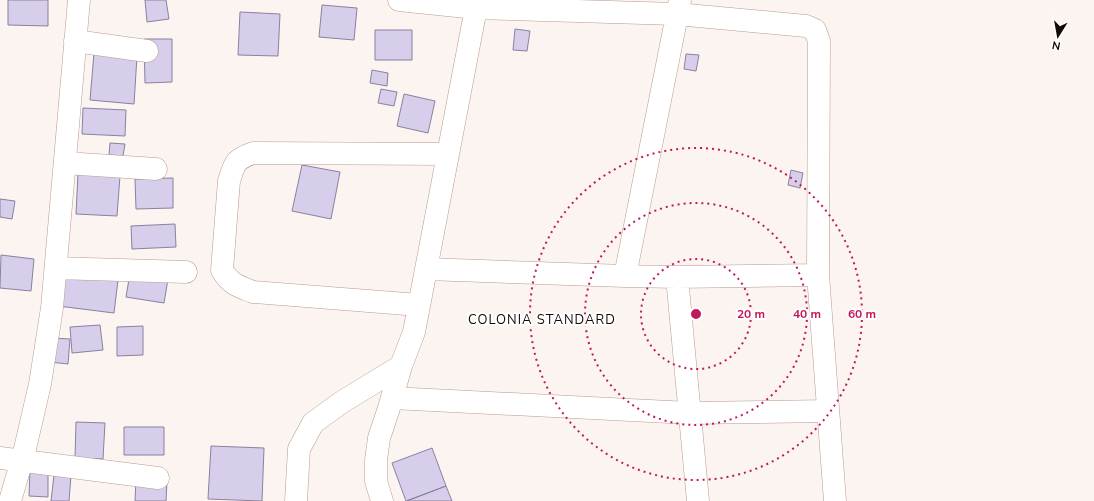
<svg xmlns="http://www.w3.org/2000/svg" width="1094" height="501" font-family="'Nunito Sans',sans-serif">
	<style>
		.building { fill: #d7ceec; stroke: #8a819d }
		.lines { fill: none; stroke-linecap: round; stroke-linejoin: round }
		.minor-casing { stroke: #b99b8b; stroke-width: 23 }
		.minor { stroke: #fff; stroke-width: 22 }
		.ring { fill: none; stroke: #c2185b; stroke-width: 2; stroke-dasharray: 2 4 }
		.labels { text-anchor: middle; dominant-baseline: central; stroke-width: 4; stroke-linejoin: round; paint-order: stroke }
		.neighbourhood-label { font-size: 13px; letter-spacing: 1px; fill: #130905; stroke: #fff }
		.centre { fill: #c2185b; stroke: #fff; stroke-width: 2 }
		.ring-label { font-size: 12px; text-anchor: middle; font-weight: bold; fill: #c2185b; stroke: #fff; stroke-width: 4; stroke-linejoin: round; paint-order: stroke }
	</style>
	<rect width="100%" height="100%" fill="#fbf4f1"/>
	<path class="building" d="M8,0h40v26l-40,-1z
		M145,0h21l3,19 -22,3z
		M322,5l35,3 -3,32 -35,-3z
		M240,12l40,2 -2,42 -40,-1z
		M515,29l15,2 -3,20 -14,-1z
		M375,30h37v30h-37z
		M144,39h28v43l-27,1z
		M94,53l43,3 -3,48 -44,-4z
		M686,54l13,1 -3,16 -12,-2z
		M372,70l16,3 -1,13 -17,-3z
		M381,89l16,3 -3,14 -16,-3z
		M404,94l31,7 -7,32 -31,-7z
		M83,108l43,2 -1,26 -43,-2z
		M110,143l15,1 -2,12 -14,-1z
		M302,165l38,7 -9,47 -39,-8z
		M791,170l12,3 -3,15 -12,-3z
		M78,173l42,3 -3,40 -41,-2z
		M173,178v30l-37,1 -1,-30z
		M0,199l15,2 -3,18 -12,-2z
		M175,224l1,23 -44,2 -1,-23z
		M1,255l33,4 -3,32 -31,-3z
		M62,273l56,7 -4,33 -56,-7z
		M130,273l38,6 -4,24 -38,-6z
		M100,325l3,25 -31,3 -2,-26z
		M143,326v29l-26,1v-29z
		M53,338l17,1 -2,25 -18,-2z
		M76,422l29,1 -2,36 -28,-1z
		M124,427h40v28h-40z
		M211,446l53,2 -2,53 -54,-2z
		M432,448l14,38 -40,15 -14,-38z
		M30,469l18,1v27l-19,-1z
		M54,475l17,1 -2,25h-18z
		M136,479l31,2 -1,20h-31z
		M446,486l6,15h-45z"/>
	<g class="lines">
		<g class="minor-casing">
			<path id="minor" d="M399,0l77,8 201,6 129,12 9,4 4,11 -1,234
				M680,0l-55,276 52,1 141,-2 17,226
				M75,41l72,10
				M65,163l91,6
				M56,268l130,4
				M426,269l199,7
				M677,277l21,224
				M419,305l-166,-13c-15,-6 -23,-8 -31,-22l7,-89c6,-18 5,-21 24,-28l195,1
				M392,398l297,15 139,-2
				M0,458l158,20
				M10,501l14,-48 16,-69 12,-76 27,-308
				M296,501l3,-52 14,-26 29,-21 59,-36
				M382,501l-6,-20v-21l3,-22 10,-30 12,-42 13,-34 62,-324"/>
		</g>
		<use href="#minor" class="minor"/>
	</g>
	<g class="ring">
		<circle cx="696" cy="314" r="55"/>
		<circle cx="696" cy="314" r="111"/>
		<circle cx="696" cy="314" r="166"/>
	</g>
	<g class="labels">
		<g class="neighbourhood-label">
			<text x="542" y="320">COLONIA STANDARD</text>
		</g>
	</g>
	<circle cx="696" cy="314" r="6" class="centre"/>
	<g class="ring-label">
		<text x="751" y="318">20 m</text>
		<text x="807" y="318">40 m</text>
		<text x="862" y="318">60 m</text>
	</g>
	<g transform="translate(1058 36) rotate(191)" stroke="#ffffff" stroke-width="3" paint-order="stroke">
	<path d="M0-3L7 15L0 10L-7 15Z" fill="#130905"/>
	<text y="-6" font-size="11" font-weight="bold" text-anchor="middle" fill="#130905">N</text>
	</g>
</svg>
